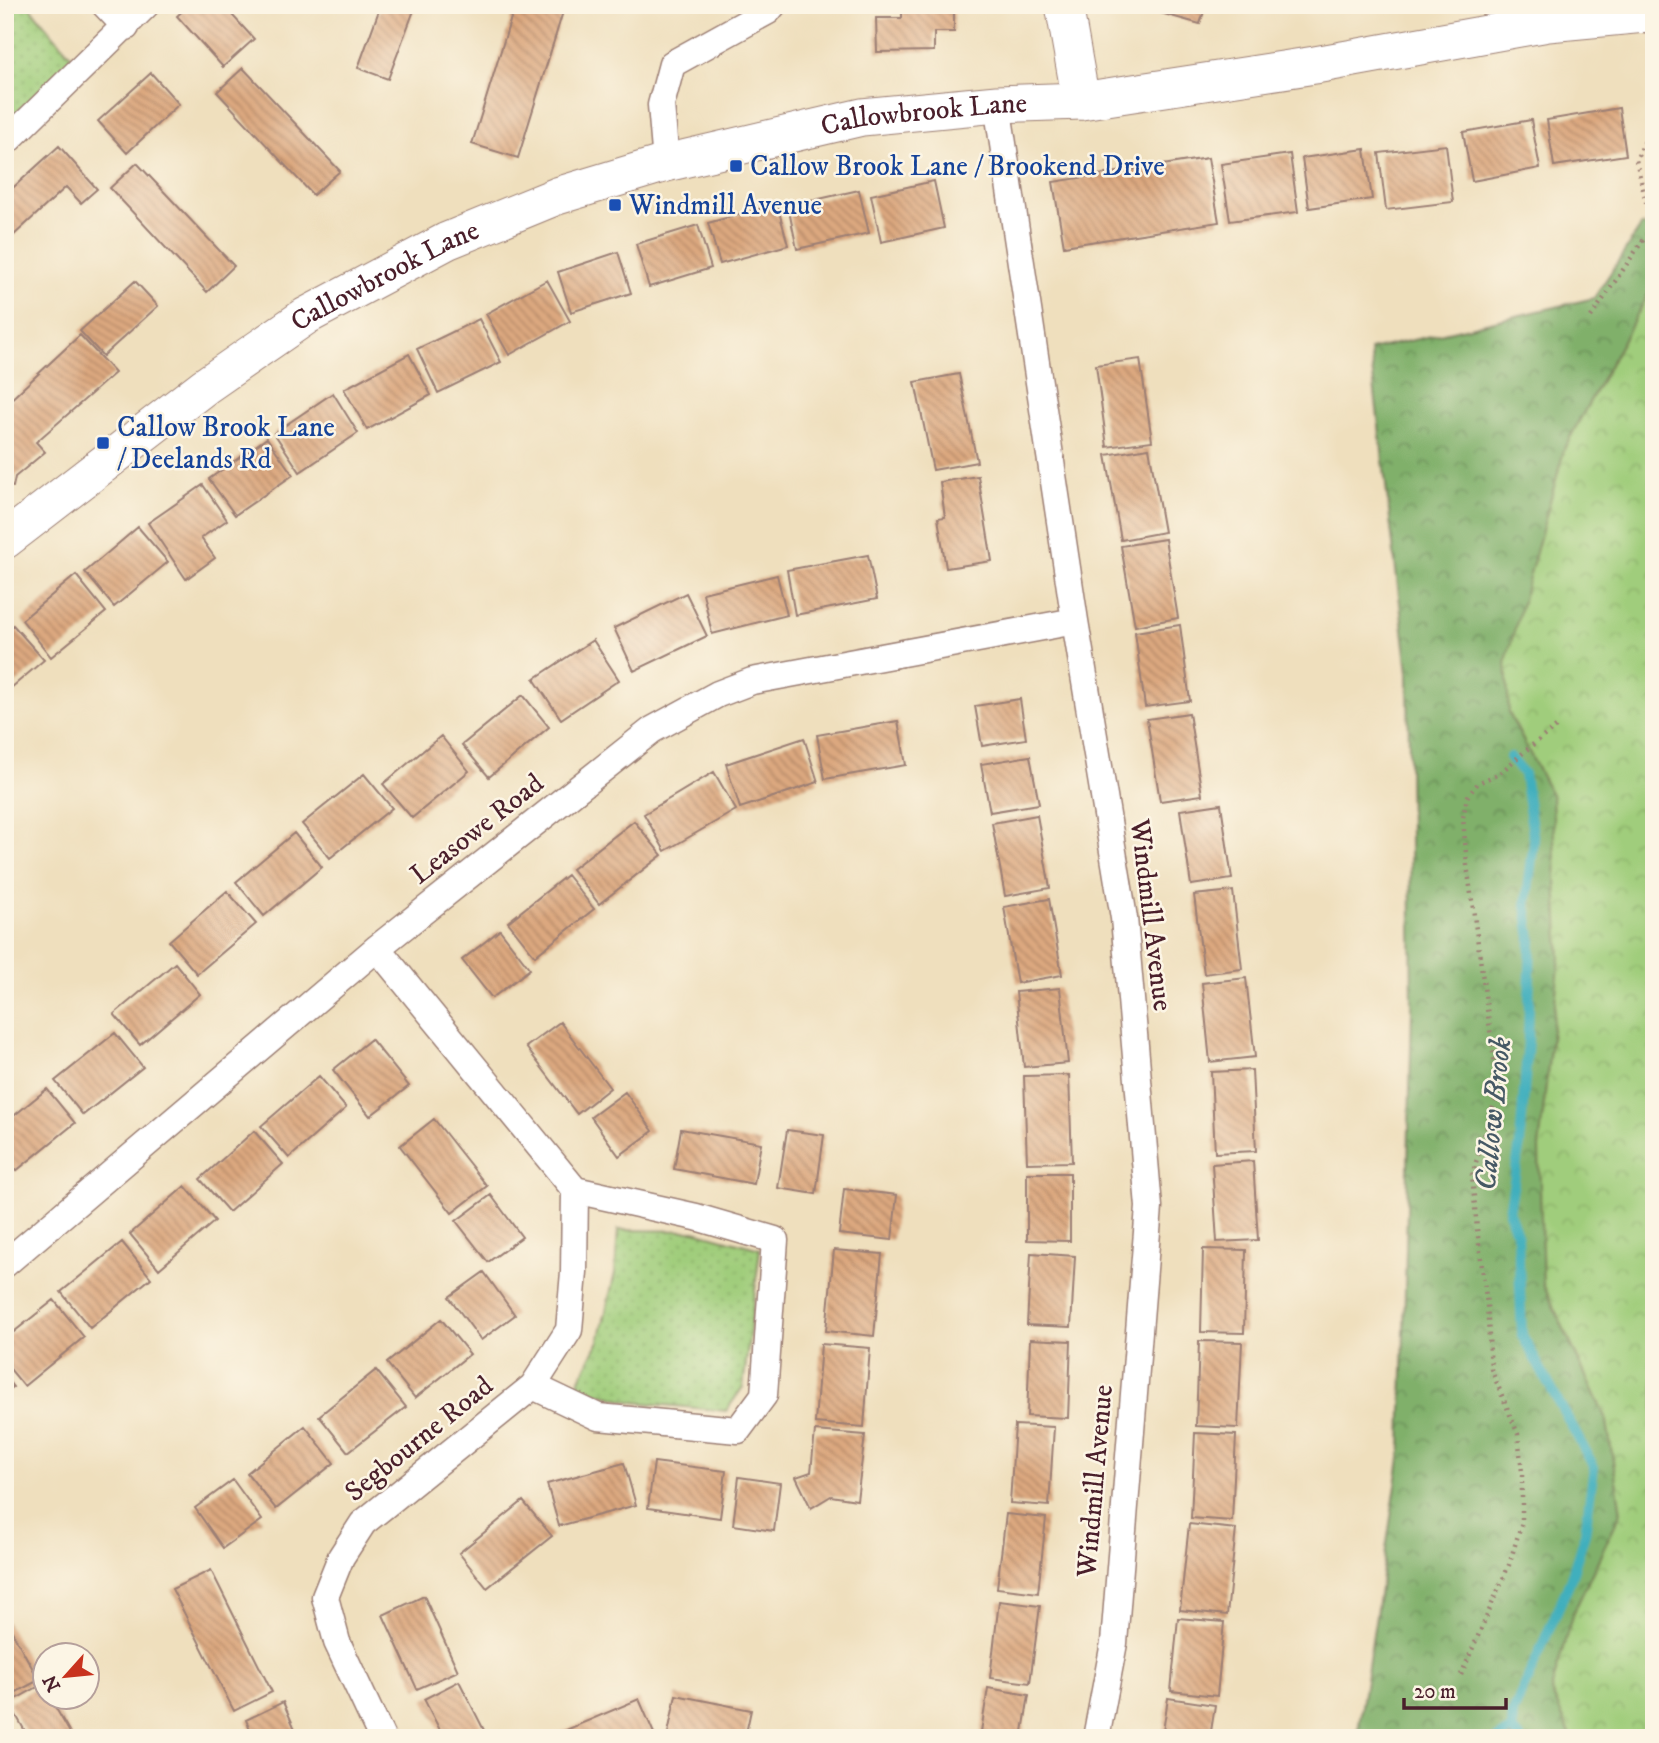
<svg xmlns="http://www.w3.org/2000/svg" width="1659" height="1743" font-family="'IM FELL DW Pica',serif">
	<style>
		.grass { fill: url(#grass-dots); stroke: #757653; stroke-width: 2 }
		.forest { fill: url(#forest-crowns); stroke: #65684b; stroke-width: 2 }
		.park { fill: url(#park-crowns); stroke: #757653; stroke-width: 2 }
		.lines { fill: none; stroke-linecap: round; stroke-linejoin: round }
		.stream { stroke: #40afbd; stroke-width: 10 }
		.building { fill: url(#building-back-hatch) }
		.street-casing { stroke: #9c7f74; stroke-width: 29 }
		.secondary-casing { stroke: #9c7f74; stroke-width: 39 }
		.highway-casing { stroke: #9c7f74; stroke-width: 41 }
		.path { stroke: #9c7f74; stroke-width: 4.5; stroke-dasharray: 2 5; stroke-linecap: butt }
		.street { stroke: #fff; stroke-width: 26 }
		.secondary { stroke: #fff; stroke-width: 37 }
		.highway { stroke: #fff; stroke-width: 38 }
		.transit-dot { fill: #1a4fb4; stroke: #fcf5e5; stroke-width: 2.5 }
		.labels { text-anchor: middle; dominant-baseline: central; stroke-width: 5; stroke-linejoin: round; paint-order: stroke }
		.street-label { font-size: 28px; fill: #4a1f2b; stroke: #fcf5e5 }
		.transit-label { font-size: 28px; fill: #164399; stroke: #fcf5e5; text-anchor: start }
		.water-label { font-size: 30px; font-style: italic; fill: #465965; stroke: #fcf5e5 }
	</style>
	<defs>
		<pattern id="grass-dots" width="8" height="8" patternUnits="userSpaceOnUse" patternTransform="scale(1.75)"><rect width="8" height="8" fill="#a0cd7b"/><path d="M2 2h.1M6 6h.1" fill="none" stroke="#8bb06a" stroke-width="1.8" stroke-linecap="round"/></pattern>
		<pattern id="forest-crowns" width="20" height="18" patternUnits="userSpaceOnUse" patternTransform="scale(1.75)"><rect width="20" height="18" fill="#80b06b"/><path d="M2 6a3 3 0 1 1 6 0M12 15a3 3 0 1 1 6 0" fill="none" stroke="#6b8f58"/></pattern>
		<pattern id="park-crowns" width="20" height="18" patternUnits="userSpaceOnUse" patternTransform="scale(1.75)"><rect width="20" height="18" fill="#a0cd7b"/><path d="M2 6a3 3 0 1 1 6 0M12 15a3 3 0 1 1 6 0" fill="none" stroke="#8bb06a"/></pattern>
		<pattern id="building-back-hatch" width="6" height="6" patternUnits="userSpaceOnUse" patternTransform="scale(1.75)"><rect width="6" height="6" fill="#dca87f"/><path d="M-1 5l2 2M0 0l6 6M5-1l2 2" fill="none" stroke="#b48868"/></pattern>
	</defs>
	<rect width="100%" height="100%" fill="#fcf5e5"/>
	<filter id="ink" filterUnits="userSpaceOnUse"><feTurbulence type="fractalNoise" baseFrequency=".0143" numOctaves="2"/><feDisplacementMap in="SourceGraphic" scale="14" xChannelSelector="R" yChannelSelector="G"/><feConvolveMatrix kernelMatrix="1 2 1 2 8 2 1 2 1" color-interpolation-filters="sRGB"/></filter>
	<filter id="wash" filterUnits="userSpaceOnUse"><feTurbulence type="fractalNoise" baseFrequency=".00686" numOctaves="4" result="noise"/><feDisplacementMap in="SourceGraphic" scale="28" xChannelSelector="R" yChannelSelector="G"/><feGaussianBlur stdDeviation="1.57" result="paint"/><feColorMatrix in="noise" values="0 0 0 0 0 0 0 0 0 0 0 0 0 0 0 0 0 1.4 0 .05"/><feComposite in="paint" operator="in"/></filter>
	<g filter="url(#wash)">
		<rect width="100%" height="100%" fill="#efdfbd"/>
		<path class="grass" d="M5,5h23l45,53 -68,67z
			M618,1230l77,1 65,18 -17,138 -17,24 -93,-9 -57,-15 23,-46 16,-68z"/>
		<path class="forest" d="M1642,225l12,4v55l-89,163 -56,266 43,83 8,162 -21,191 4,135 64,137 14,91 -49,104 -21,75 21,47h-215l44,-286 11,-446 -4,-334 -38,-322 224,-52z"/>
		<path class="park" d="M1654,284v1454h-82l-21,-47 21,-75 49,-104 -14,-91 -64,-137 -4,-135 21,-191 -8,-162 -43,-83 -3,-52 59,-214z"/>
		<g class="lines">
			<path class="stream" d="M1510,757l14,17 10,67 -8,65 5,32 -3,101 -8,105 -11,68 9,25 4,98 72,132 -9,66 -15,48 -57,132 -1,17 8,8
				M1498,1738l14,-8"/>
		</g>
		<g id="blocks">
			<path class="building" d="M189,5h34l31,34 -31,28 -46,-51z
				M381,5h35l-28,74 -30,-11z
				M515,5h50l-47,153 -46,-14z
				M902,5h52v27h-20v19l-57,1 -1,-34h26z
				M1159,5h47l-6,19 -43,-12z
				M243,68l97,103 -27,24 -96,-103z
				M151,73l28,31 -52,49 -29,-32z
				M1619,108l7,47 -72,11 -7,-46z
				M1531,120l9,48 -68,13 -9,-49z
				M1446,145l7,57 -67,8 -7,-57z
				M59,146l38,43 -16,14 -15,-16 -52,48 -9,-10v-30z
				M1365,149l7,50 -63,9 -7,-50z
				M1290,154l8,58 -68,9 -9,-57z
				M1208,158l11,64 -155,24 -11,-64z
				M137,163l97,103 -27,26 -97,-104z
				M934,181l10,47 -63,14 -10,-47z
				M859,190l10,43 -72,16 -9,-43z
				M777,204l11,41 -68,19 -12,-41z
				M698,225l13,43 -62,19 -13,-43z
				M618,252l13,41 -60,19 -13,-40z
				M547,280l23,41 -61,34 -23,-41z
				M135,281l23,25 -55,50 -23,-25z
				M479,319l22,43 -63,31 -21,-44z
				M80,335l35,38 -79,69 9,10 -30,25 -2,10 -8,-1v-81z
				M409,354l22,41 -64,35 -23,-41z
				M1140,359l12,82 -45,6 -11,-82z
				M959,374l18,88 -44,8 -18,-88z
				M333,393l25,40 -58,39 -26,-39z
				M267,438l26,37 -58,40 -26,-36z
				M1149,448l15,84 -43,8 -15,-85z
				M978,476l14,85 -46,7 -8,-50 7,-1 -5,-35z
				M203,485l24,35 -26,18 14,20 -29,21 -38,-56z
				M138,527l30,35 -54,45 -29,-35z
				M1165,539l13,79 -43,8 -14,-80z
				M868,555l9,44 -82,16 -8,-45z
				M76,575l30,37 -55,45 -29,-37z
				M777,575l10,40 -75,19 -9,-41z
				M686,593l21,43 -73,35 -20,-43z
				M13,625l31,35 -39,33v-61z
				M1180,625l10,76 -45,6 -10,-75z
				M593,640l26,40 -58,39 -27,-40z
				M523,695l26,32 -60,50 -27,-32z
				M1020,699l6,40 -44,7 -7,-40z
				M1189,713l13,82 -42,6 -13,-82z
				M898,721l8,44 -81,14 -8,-44z
				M441,736l28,35 -57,47 -29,-34z
				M804,738l14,44 -78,26 -14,-44z
				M1030,756l9,48 -49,8 -9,-48z
				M714,772l22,38 -71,41 -21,-37z
				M364,774l28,34 -62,50 -28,-34z
				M1221,804l11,75 -41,6 -11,-75z
				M1037,815l13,73 -45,8 -13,-73z
				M634,821l28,34 -63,49 -27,-35z
				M294,833l28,34 -58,49 -28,-34z
				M567,875l27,34 -59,47 -27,-34z
				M227,891l29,33 -59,50 -28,-33z
				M1233,891l9,78 -38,5 -10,-79z
				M1049,899l13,76 -45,8 -13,-76z
				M500,930l30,39 -38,29 -30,-38z
				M175,963l25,31 -60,51 -26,-31z
				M1246,978l9,79 -45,5 -8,-79z
				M1060,988l8,75 -44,4 -8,-75z
				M560,1022l50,66 -33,26 -51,-67z
				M115,1033l28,34 -60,48 -28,-34z
				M371,1039l38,47 -39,30 -37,-46z
				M1252,1070l4,81 -41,2 -4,-81z
				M1069,1075l3,87 -45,1 -3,-87z
				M319,1076l27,32 -57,50 -28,-32z
				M47,1089l28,34 -59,48 -11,-13v-35z
				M625,1092l28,39 -34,25 -28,-39z
				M434,1119l53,67 -35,27 -52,-67z
				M681,1129l80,14 -7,41 -80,-15z
				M787,1130l37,5 -8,59 -38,-6z
				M254,1131l29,33 -54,48 -29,-33z
				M1253,1161l5,79 -41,2 -5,-78z
				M1027,1173h43v68l-43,-1z
				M185,1186l30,35 -56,48 -29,-35z
				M844,1189l53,6 -5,45 -53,-6z
				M491,1195l31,42 -34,25 -32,-41z
				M122,1242l29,36 -61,50 -29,-36z
				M1203,1249l43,1 -2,83 -43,-1z
				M834,1250l48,4 -8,82 -48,-5z
				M1031,1253l44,3 -4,71 -44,-2z
				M484,1272l31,43 -34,25 -32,-43z
				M54,1300l30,37 -60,49 -19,-23v-24z
				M441,1319l29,35 -55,44 -28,-35z
				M1030,1339l41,2 -3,77 -41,-2z
				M1199,1341l43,1 -4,86 -42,-2z
				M821,1344l49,4 -6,79 -49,-4z
				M376,1370l30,37 -58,45 -29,-36z
				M5,1377l8,10 -8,6z
				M1015,1425l39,2 -5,79 -39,-3z
				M305,1426l29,37 -58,46 -29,-36z
				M815,1431l50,4 -8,65 -26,-4 -20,12 -15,-31 15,-5z
				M1195,1433l41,2 -4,86 -41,-3z
				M654,1462l72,9 -6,47 -72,-10z
				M624,1463l12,42 -77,21 -12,-42z
				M739,1477l41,6 -6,48 -41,-6z
				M233,1480l29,40 -39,28 -28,-40z
				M523,1501l29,35 -65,52 -28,-35z
				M1006,1514l40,4 -8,75 -41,-5z
				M1189,1524l47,5 -9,86 -47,-5z
				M211,1570l61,122 -38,19 -62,-122z
				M424,1596l34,75 -41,18 -34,-74z
				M999,1601l41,5 -10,77 -40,-5z
				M1178,1618l46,4 -7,74 -46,-5z
				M5,1619l34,61 -34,18z
				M459,1681l29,57h-44l-20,-39z
				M43,1684l3,14h4l23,40h-44l-20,-35z
				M988,1688l41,7 -7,43h-42z
				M676,1695l75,15 -6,28h-78z
				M1168,1698l47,7 -5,33h-48z
				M639,1699l17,39h-95l-2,-5z
				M283,1702l16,36h-45l-8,-18z"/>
		</g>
	</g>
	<g filter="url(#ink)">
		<use href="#blocks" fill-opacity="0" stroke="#9c7f74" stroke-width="2"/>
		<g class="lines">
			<g class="street-casing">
				<path id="street" d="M105,5l21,22
					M997,104l78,517 49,297 25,289 -35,436 -18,95
					M5,143l141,-138
					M666,163l-5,-58 11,-41 96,-53 5,-6
					M377,948l198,242 -1,82 -5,58 -36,56 -170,137 -22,34 -16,40 12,45 45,96
					M5,1264l372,-316 275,-218 66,-36 34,-13 323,-60
					M533,1386l65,31 140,13 26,-35 11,-155 -79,-23 -121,-27"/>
			</g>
			<g class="secondary-casing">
				<g id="secondary">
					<path d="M1064,5l17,96"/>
					<path id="s1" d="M5,540l200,-154 101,-70 141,-75 110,-45 109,-33 196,-46 135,-13 84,-3 234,-36 233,-42 97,-9"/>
				</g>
			</g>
			<g class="highway-casing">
				<path id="highway" d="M1645,14l2,-9"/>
			</g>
			<path class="path" d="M1591,317l61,-90 -16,-67 18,-38
				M1461,1675l48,-110 13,-43v-50l-4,-38 -27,-65 -4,-65 -10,-75 -5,-54 23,-74v-35l-28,-201 -4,-47 4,-21 11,-14 22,-10 31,-27 29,-22"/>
			<use href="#street" class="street"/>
			<use href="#secondary" class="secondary"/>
			<use href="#highway" class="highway"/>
		</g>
	</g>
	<g class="transit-dot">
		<rect x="729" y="159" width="14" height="14" rx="3.5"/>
		<rect x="608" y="198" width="14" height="14" rx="3.5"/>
		<rect x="96" y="436" width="14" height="14" rx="3.5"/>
	</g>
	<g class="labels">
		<g class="street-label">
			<text stroke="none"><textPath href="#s1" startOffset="1031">Callowbrook Lane</textPath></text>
			<text stroke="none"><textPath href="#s1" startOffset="464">Callowbrook Lane</textPath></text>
			<text transform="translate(477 829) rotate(-38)">Leasowe Road</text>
			<text transform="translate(1151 915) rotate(83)">Windmill Avenue</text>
			<text transform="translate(419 1439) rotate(-39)">Segbourne Road</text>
			<text transform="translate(1095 1481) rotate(-85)">Windmill Avenue</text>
		</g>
		<g class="transit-label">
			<text x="750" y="166">Callow Brook Lane / Brookend Drive</text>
			<text x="629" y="205">Windmill Avenue</text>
			<text x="117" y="427">Callow Brook Lane<tspan x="117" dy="32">/ Deelands Rd</tspan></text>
		</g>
		<g class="water-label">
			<text transform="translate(1494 1114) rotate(-84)">Callow Brook</text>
		</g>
	</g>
	<rect width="1659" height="1743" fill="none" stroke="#fcf5e5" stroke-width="28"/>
	<g transform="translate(66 1676) rotate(243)"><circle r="33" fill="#fcf5e5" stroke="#b59f9b" stroke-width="2"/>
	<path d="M0-5L12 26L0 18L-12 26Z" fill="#c8321e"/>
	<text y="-10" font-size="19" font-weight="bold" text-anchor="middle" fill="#4a1f2b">N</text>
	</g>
	<path d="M1404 1698v10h102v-10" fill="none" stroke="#4a1f2b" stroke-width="3.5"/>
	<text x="1414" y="1698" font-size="21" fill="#4a1f2b" stroke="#fcf5e5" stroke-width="5" paint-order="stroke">20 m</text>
</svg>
